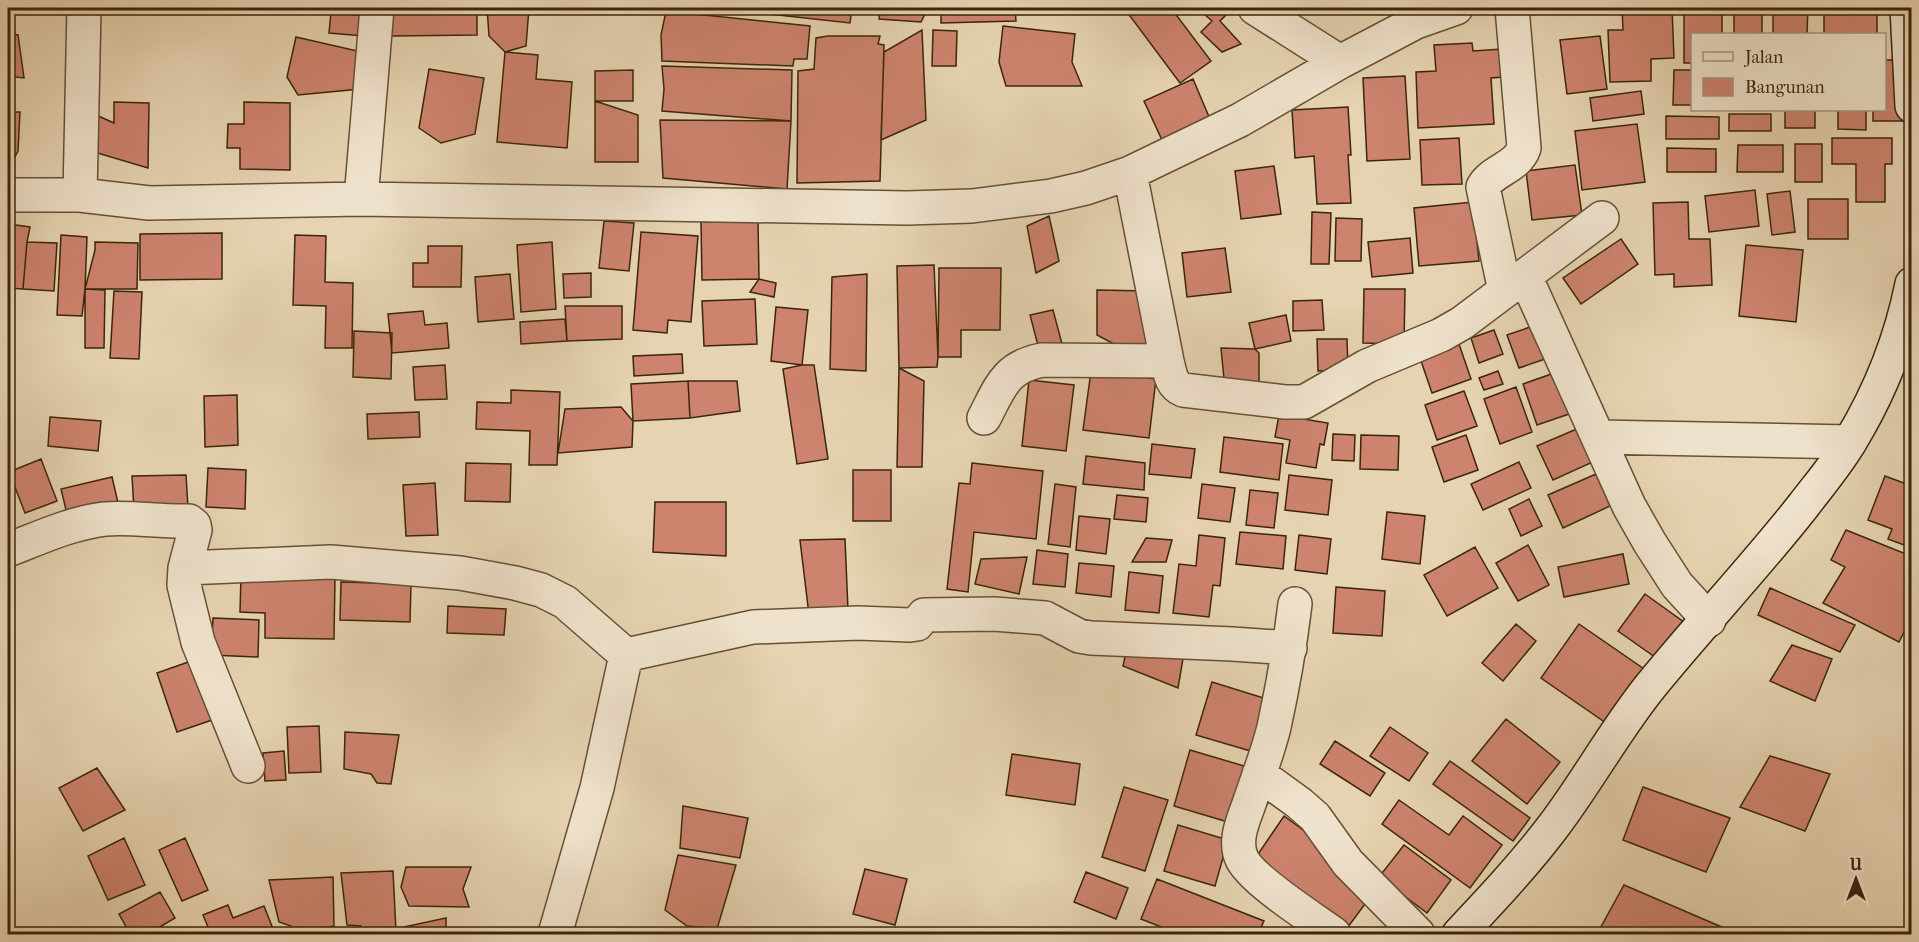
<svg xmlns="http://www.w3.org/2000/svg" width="1919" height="942" font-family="'IM FELL French Canon',serif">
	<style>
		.building { fill: #cd836e; stroke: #3b260b; stroke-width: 1.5 }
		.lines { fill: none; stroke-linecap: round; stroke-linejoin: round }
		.minor-casing { stroke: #665134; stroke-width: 36 }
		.secondary-casing { stroke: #3b260b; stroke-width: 36 }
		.minor { stroke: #efe2cc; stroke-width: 33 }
		.secondary { stroke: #efe2cc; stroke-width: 33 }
	</style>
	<rect width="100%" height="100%" fill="#e6d3b1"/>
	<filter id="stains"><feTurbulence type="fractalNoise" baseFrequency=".00333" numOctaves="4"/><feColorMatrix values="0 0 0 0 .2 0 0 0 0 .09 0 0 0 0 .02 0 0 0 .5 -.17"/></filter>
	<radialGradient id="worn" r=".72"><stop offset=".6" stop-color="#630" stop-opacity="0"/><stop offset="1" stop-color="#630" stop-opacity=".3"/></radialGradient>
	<path class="building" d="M390,8h87v27l-87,1z
		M487,8h42l-3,38 -21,6 -16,-16z
		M536,8h96l-94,6z
		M644,8h90l-1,6 -89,-1z
		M742,8h110l-2,15 -108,-12z
		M880,8h48l-7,14 -42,-3z
		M941,8h74l1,13 -75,2z
		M1124,8h47l40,53 -31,22z
		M1197,8h24l6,6 -7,7 21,23 -19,8 -21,-20 11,-11z
		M1622,8h50l2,50 -23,1v22l-41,1 -2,-52h15z
		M1734,8h28v26h-28z
		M1773,8h35l-1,26h-34z
		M1824,8h53v26h-53z
		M666,11l144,15 -3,33h-13l-1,7 -131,-5 -1,-26z
		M331,12l34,4 -1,20 -35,-3z
		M1684,12h38v22h-30v29h-8z
		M1003,26l72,8 -3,28 10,24h-76l-7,-24z
		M922,30l4,90 -45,20 3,-88z
		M933,30l24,1 -1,35h-24z
		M8,33l10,2 6,43 -16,-2z
		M828,36h52l-2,8 6,1 -4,136 -83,2 1,-112 16,-2 2,-31z
		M1600,36l7,53 -40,5 -7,-54z
		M296,37l66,15 -2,37 -62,6 -11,-18z
		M1472,43l1,8 29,-2 2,28 -13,1 3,46 -76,4 -2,-56 20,-1 -2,-26z
		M505,52l33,3 -2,24 36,3 -5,66 -70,-6z
		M1884,60h22v61h-33v-11h11z
		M662,66l130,4 -1,51 -129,-10 2,-22z
		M429,69l55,9 -9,56 -34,9 -22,-15z
		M633,70v31h-38v-30z
		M1674,70h18v35h-19z
		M1405,76l5,83 -43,2 -4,-83z
		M1193,79l17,40 -48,21 -18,-39z
		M1641,91l3,23 -51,7 -3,-23z
		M595,101l43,14v47h-43z
		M114,102l35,1 -1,65 -54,-16 2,-37 18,8z
		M244,102l46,1v67l-50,-1v-21h-13l1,-24h16z
		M1348,107l3,48h-3l3,48 -34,1 -3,-48 -19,2 -3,-48z
		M1785,110h30v18h-30z
		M1838,110h28v20l-28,-1z
		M8,112h12l-2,39 -10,19z
		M1729,114h42v17h-42z
		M1666,116l53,1v22h-53z
		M660,120l131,1 -4,68 -124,-11z
		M1637,124l8,58 -63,8 -7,-59z
		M1459,138l3,46 -40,1 -2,-45z
		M1832,138h60v26h-7v38h-29v-38h-24z
		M1795,144h27v38h-27z
		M1738,145h45v27h-46z
		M1667,148l49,1v23h-49z
		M1575,165l7,50 -50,5 -6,-49z
		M1274,166l7,48 -40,5 -6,-48z
		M1755,190l4,36 -50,6 -4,-36z
		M1790,191l5,41 -23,3 -5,-41z
		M1808,199h40v40h-40z
		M1473,202l6,59 -60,5 -5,-58z
		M1688,202l1,37h21l2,46 -38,2v-13l-19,1 -2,-72z
		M1312,212l19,1 -2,51h-18z
		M1049,216l10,45 -23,12 -9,-47z
		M1336,218l26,1 -1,42h-26z
		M758,220l1,59 -57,1 -1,-58z
		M604,221l30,2 -5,48 -30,-3z
		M8,224l22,3 -3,15 -4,47 -15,-1z
		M641,232l57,4 -7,86 -23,-2 -1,13 -34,-3z
		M222,233v46l-82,1v-46z
		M61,235l26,2 -2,52 -3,27 -25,-1z
		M295,235l31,1 -1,46 28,1 -1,65h-27l1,-42 -33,-1z
		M1410,238l3,35 -41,4 -4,-35z
		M1621,239l17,25 -57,40 -18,-26z
		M27,242l30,1 -3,48 -31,-2z
		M95,242l43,1 -1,46h-52l10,-39z
		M552,242l4,67 -35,3 -4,-67z
		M1746,245l57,5 -7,72 -57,-6z
		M428,246h34l-1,41h-48v-24h15z
		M1225,248l6,44 -44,5 -5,-44z
		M934,265l4,92 -1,10 -38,1 -2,-102z
		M939,268h62l-1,62h-39v27h-23z
		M591,273v24l-27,1 -1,-24z
		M510,274l4,45 -36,3 -3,-45z
		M867,274l-1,97 -36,-2 2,-92z
		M759,279l17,4 -2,14 -24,-5z
		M85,289l20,1 -1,58h-19z
		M1364,289h41l-1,55 -41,-1z
		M1097,290l51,1v53h-34l-17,-9z
		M114,291l28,1 -3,67 -29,-1z
		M755,299l2,45 -53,2 -2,-45z
		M1322,300l2,30 -31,1v-30z
		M565,306h57v33l-55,2z
		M776,307l32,3 -6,55 -31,-4z
		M1053,310l9,34 -23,5 -9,-34z
		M423,311l2,14 22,-2 2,25 -57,5 -4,-39z
		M1286,315l5,26 -36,8 -6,-26z
		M565,319l2,22 -46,3 -1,-22z
		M1536,325l12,33 -29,10 -12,-33z
		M1494,330l9,24 -24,9 -8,-25z
		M354,331l38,2 -1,46 -38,-2z
		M1317,339h30l1,31 -30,1z
		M1459,344l12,35 -39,14 -12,-35z
		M1221,348l34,1 4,4v30l-35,-4z
		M682,354l1,19 -49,3 -1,-20z
		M445,365l2,34 -32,1 -2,-33z
		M802,365h12l14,94 -31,5 -14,-95z
		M899,368l25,13 -2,86h-25z
		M1091,371l65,8 -7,59 -66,-8z
		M1498,371l5,13 -19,6 -5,-12z
		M1557,372l15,41 -35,12 -14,-41z
		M1029,380l45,5 -8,66 -44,-5z
		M688,381l2,37 -57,3 -2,-37z
		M688,381h49l3,30 -50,7z
		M1516,387l16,45 -32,12 -16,-45z
		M511,390l49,2 -3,73h-28l1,-34 -54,-2 1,-27 34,1z
		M1464,391l13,35 -40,14 -12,-35z
		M237,395l1,50 -33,2 -1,-51z
		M621,407l12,14 -1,26 -74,6 7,-44z
		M419,412l1,25 -52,2 -1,-25z
		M1279,415l49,8 -4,22 -4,-1 -4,24 -30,-5 4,-23 -15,-3z
		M50,417l51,4 -3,30 -50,-5z
		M1579,428l16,33 -42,19 -16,-34z
		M1333,434l22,1 -1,26 -22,-1z
		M1361,435l38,1 -1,34 -38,-1z
		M1466,435l12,35 -34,12 -12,-35z
		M1224,437l59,7 -4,36 -59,-8z
		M1152,444l43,5 -4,29 -42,-4z
		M1086,456l59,7 -1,27 -61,-6z
		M41,459l16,42 -32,12 -16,-41z
		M1519,462l12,26 -48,22 -12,-26z
		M466,463l45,1 -1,38 -45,-1z
		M972,463l71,8 -7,68 -62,-7 -6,60 -21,-3 12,-106 11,1z
		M208,468l38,2 -1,39 -39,-2z
		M853,470h38v51h-38z
		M1596,474l14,32 -47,22 -15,-33z
		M186,475l2,33 -54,2 -2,-34z
		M1289,475l43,5 -4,35 -43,-5z
		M1885,476l27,10v62l-24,-9 4,-10 -24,-9z
		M112,477l7,30 -51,11 -7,-29z
		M435,483l3,52 -32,1 -3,-51z
		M1055,484l21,3 -6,60 -22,-3z
		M1202,484l33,4 -5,34 -32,-4z
		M1250,490l28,3 -4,35 -28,-3z
		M1117,495l31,3 -2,24 -32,-3z
		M1529,499l13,27 -21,10 -12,-27z
		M655,502h71v54l-73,-4z
		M1387,512l38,4 -5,48 -38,-5z
		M1079,516l31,3 -4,35 -30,-4z
		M1846,530l60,24v25l6,5v32l-13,26 -76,-39 22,-36 -14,-7z
		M1240,532l46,4 -3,33 -47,-5z
		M1199,535l26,3 -5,48 -7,-1 -4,32 -36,-4 6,-49 17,2z
		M1299,535l32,4 -4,35 -32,-4z
		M1146,538l26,2 -6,22h-34z
		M845,539l3,71 -39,5 -9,-75z
		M1528,545l21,40 -31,16 -22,-38z
		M1475,547l23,41 -51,28 -23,-41z
		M1037,550l31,4 -3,33 -32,-3z
		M1623,554l6,30 -65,13 -6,-30z
		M1027,557l-8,37 -44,-10 6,-25z
		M1079,563l35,3 -3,31 -35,-4z
		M1129,572l34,4 -4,37 -34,-3z
		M241,576l94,2 -1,61 -69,-1v-25l-25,-1z
		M341,582l70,2 -1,38 -70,-2z
		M1336,587l49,4 -3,45 -49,-3z
		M1770,588l85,37 -15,27 -82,-37z
		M1645,594l43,31 -26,37 -44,-31z
		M448,606l58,3 -2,26 -57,-2z
		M213,618l46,2 -1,37 -47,-2z
		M1516,624l20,17 -33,40 -21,-18z
		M1579,624l65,45 -38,54 -65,-45z
		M1128,643l57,4 -7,41 -55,-22z
		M1792,645l40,14 -17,42 -45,-20z
		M194,660l21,59 -38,13 -20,-59z
		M1212,682l58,18 -16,52 -58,-17z
		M1506,719l54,43 -33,42 -55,-43z
		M319,726l2,46 -32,1 -2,-46z
		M1390,727l38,26 -19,28 -39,-25z
		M345,732l54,3 -8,49 -14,-1 -6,-9 -27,-5z
		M1335,741l50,32 -15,23 -50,-32z
		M1190,750l54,16 -16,56 -54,-16z
		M284,751l2,29 -21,1 -2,-28z
		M1012,754l68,10 -5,41 -69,-10z
		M1770,756l60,18 -25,57 -65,-24z
		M1450,761l80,57 -17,23 -80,-57z
		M97,768l28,42 -42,21 -24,-43z
		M1124,787l44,13 -23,71 -43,-14z
		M1643,787l87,31 -24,54 -83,-32z
		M1399,800l50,35 14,-19 39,29 -32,43 -88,-64z
		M683,806l65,12 -8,40 -60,-10z
		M1284,816l52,38 -7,11 42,31 -26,35 -93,-68z
		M1178,825l50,15 -13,46 -51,-15z
		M124,838l21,47 -37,15 -20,-44z
		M185,838l23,52 -26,11 -23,-51z
		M1404,845l47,35 -24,33 -48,-36z
		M678,855l58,10 -19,64 -30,-3 -22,-16z
		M406,867h65l-8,22 6,18 -60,-1 -8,-19z
		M865,869l42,10 -12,46 -42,-11z
		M393,871l3,61 -15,2h-19l-1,-8 -14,-1 -6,-52z
		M1086,872l42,16 -12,31 -42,-17z
		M333,877l1,49 -11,2 2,6h-32l-2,-8 -12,-4 -10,-42z
		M1157,879l107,42 -6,13h-79l-38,-15z
		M1624,885l100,43 -3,6h-124z
		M160,892l15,26 -27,16h-18l-11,-20z
		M228,905l5,13 31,-12 11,28h-64l-8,-19z
		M446,918v16h-46l-1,-6z
		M496,931v3h-41l1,-2z"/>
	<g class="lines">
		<g class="minor-casing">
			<path id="minor" d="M1255,8l85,54
				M1130,173l37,188c3,12 4,24 16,29l102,12h19l63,-36 74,-31 21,-12 140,-105
				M8,195h72l69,8 212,-4 546,9 65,-2 79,-10 35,-8 44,-15 110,-53 100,-58 76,-40 40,-14
				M80,195l4,-187
				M361,199l16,-191
				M1525,276l104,230 21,37 27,42 32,35
				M1505,291l-22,-104c9,-17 34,-19 41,-39l-12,-140
				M984,418c16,-30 21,-51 58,-58l125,1
				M1598,437l252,5
				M8,550c31,-12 63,-27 97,-31 28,-2 56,3 84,2l5,4 1,5 -10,38 -1,17 14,57 50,124
				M185,568l146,-6 129,11 55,10 26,7 24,12 61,53
				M1295,604c-5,41 -12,82 -21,123 -6,25 -16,50 -24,74 -6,18 -17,39 -8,58 11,22 70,59 92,75
				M1259,774l40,29 16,14 33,46 70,71
				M555,934l42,-146 29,-133 127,-28 105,-4 52,2 7,-1 7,-9 70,-1 51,4 34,18 12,2 141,6 58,4"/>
		</g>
		<g class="secondary-casing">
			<path id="secondary" d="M1907,8l5,98
				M1459,934c32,-34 64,-68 93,-106 36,-47 64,-100 101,-145 49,-60 102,-116 150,-177 16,-21 35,-43 48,-66 29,-48 50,-101 61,-156"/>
		</g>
		<use href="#minor" class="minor"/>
		<use href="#secondary" class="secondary"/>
	</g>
	<rect width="1919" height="942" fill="none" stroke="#e6d3b1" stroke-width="30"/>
	<rect x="9" y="9" width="1901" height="924" fill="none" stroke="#3b260b" stroke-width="3"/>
	<rect x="15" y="15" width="1889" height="912" fill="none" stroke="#3b260b" stroke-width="1.5"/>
	<rect x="1691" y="33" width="195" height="78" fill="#efe2cc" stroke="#a7977f" stroke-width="1.5"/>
	<rect x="1703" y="52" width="30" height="9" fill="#efe2cc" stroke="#a7977f" stroke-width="1.5"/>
	<text x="1745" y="63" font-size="18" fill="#3b260b">Jalan</text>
	<rect x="1703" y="78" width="30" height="18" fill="#cd836e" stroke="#a7977f" stroke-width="1.5"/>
	<text x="1745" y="93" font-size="18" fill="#3b260b">Bangunan</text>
	<g transform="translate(1856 879)" stroke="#efe2cc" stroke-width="4.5" paint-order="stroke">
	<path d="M0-4.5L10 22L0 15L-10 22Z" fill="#3b260b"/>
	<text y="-9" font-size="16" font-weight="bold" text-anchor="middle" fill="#3b260b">U</text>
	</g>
	<rect width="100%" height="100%" filter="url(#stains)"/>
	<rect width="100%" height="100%" fill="url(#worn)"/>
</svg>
